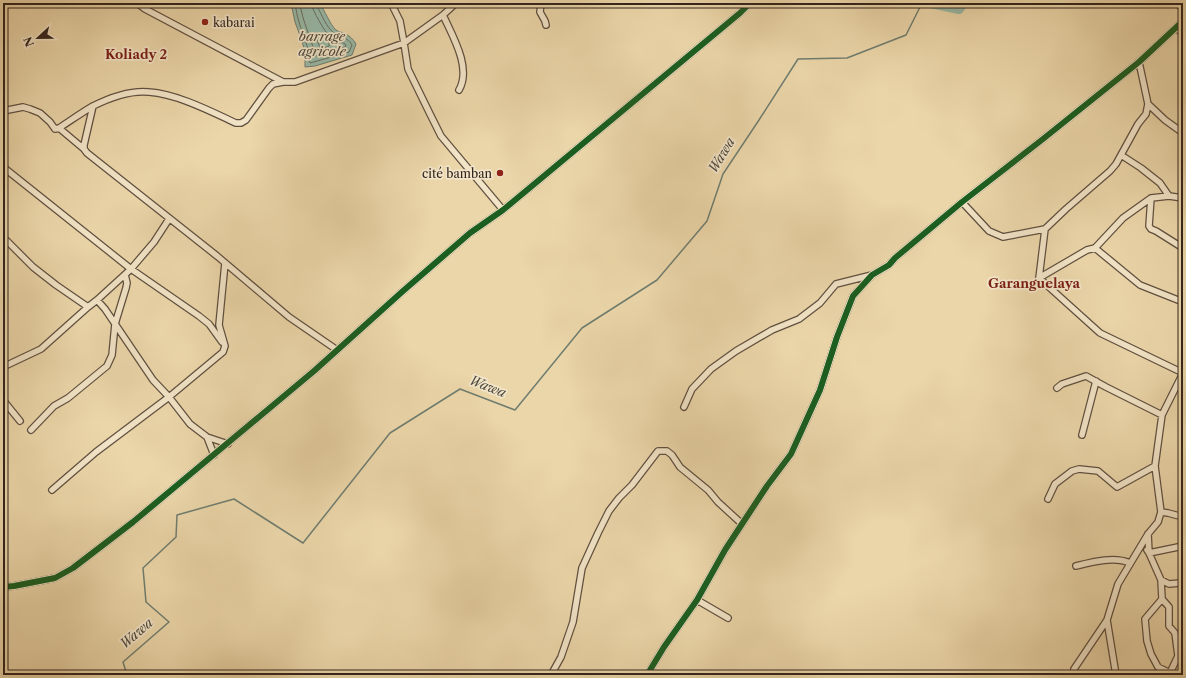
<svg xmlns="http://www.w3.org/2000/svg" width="1186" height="678" font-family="'Libre Caslon Text',serif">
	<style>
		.water { fill: #98b9a7; stroke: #6f7d70 }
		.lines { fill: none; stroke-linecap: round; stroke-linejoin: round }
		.shore { stroke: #656e62; stroke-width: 1 }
		.stream { stroke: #6f7d70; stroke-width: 1.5 }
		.river { stroke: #98b9a7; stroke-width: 10 }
		.minor-casing { stroke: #605040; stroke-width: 8 }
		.minor { stroke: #f2e4c7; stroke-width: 5.5 }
		.cycleway-casing { stroke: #f2e4c7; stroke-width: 8 }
		.cycleway { stroke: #1b5e20; stroke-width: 6 }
		.poi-dot { fill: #8f2418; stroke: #f2e4c7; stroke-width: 1.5 }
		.labels { text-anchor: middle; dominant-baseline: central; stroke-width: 3.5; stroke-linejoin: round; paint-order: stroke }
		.poi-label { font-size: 12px; fill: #32241d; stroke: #f2e4c7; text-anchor: start }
		.water-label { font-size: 13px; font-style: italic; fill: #4c4940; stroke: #f2e4c7 }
		.neighbourhood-label { font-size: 13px; font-weight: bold; fill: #7a1f14; stroke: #f2e4c7 }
	</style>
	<rect width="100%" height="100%" fill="#ebd6a9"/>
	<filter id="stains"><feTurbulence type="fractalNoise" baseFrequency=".005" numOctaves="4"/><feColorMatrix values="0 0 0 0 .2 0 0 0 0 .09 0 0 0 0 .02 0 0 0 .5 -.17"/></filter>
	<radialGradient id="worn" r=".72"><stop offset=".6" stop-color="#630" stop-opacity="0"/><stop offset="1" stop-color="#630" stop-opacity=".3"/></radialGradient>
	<path class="water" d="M291,3h28c6,7 11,22 17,27 3,2 6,2 9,4 5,2 8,5 11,10l-4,11 -37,11 -10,1v-15l-3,-11 -7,-19z"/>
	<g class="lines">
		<path class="shore" d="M295,3c1,6 2,13 4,19 4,15 10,23 10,39l1,2 39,-11 3,-7c-4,-8 -12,-7 -18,-12 -8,-6 -12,-18 -17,-27l-1,-3
			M300,3c2,19 12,35 15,53h2l28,-9 1,-1 -1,-2c-4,-3 -11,-4 -15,-7 -5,-5 -18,-27 -19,-34
			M317,33l2,1 10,9v3l-7,3 -2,-1 -4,-12z"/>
		<path class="stream" d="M127,675l-4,-13 46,-40 -23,-20 -3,-34 33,-31 1,-22 57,-16 69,44 87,-110 70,-44 55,21 67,-82 75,-48 50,-59 16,-47 36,-54 39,-61 49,-1 59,-23 16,-32"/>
		<path class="river" d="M931,3l28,6 4,-6"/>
		<g class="minor-casing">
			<path id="minor" d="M137,3l8,6 138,73h12l109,-39 -4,-22 -9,-18
				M456,3l-13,12 -39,28 4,26 22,45 11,22 62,74
				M541,3l-1,9 5,9 1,4
				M1177,3l6,6
				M443,15c9,20 29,53 16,75
				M1177,28l6,7
				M1139,62l9,42 17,16 18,13
				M1148,104l-2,10 -8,10 -22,40 -6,7 -44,38 -21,20 -6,49 61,55 83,40
				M93,106l-9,39v4l3,4 130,103 72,61 48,33
				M3,111l20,-4 7,2 10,4 10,9 5,7 4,-1 25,21
				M59,128c11,-7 22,-15 34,-22 16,-8 37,-16 56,-14 28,2 61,19 87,31h5l5,-3 23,-32 4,-4 10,-2
				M1121,155l20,13 19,15 9,13
				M3,167l128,102 68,47 10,8 13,18
				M1151,198l-2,28 2,3 5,2 27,17
				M1183,198l-14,-2 -18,2 -28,20 -28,30 45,37 43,17
				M962,202l27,29 14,6 42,-8
				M3,237l30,30 23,18 32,22
				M1039,278l48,-28 8,-2
				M97,300l8,9 48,71 16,17 21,27 17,13 21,7
				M3,367l38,-18 47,-42 9,-7 34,-31 23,-27 15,-23
				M1057,388l5,-4 24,-8 20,11 56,28
				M3,400l17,21
				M684,407l8,-18 19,-20 25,-18 36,-21 27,-11 21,-16 16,-19 36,-9
				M31,430l23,-24 14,-8 39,-32 5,-11 3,-31 11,-36 1,-5 -2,-8
				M1082,435l14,-54
				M207,437l7,18
				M52,490l44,-38 73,-55 54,-45 2,-6 -6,-21 6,-62
				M1048,499l7,-15 17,-13 7,-2 19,2 19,16 38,-21
				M1161,512l7,1 15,4
				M1148,534l1,19 12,27 1,19 -17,20 2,22 4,13 7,13 12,6v2
				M1147,550l2,3 34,-7
				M1076,566c16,-4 38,-10 54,-3
				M1161,580l8,4 11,-1 3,2
				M3,587l11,-1 41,-8 18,-10 60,-46 181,-151 89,-80 67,-58 33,-23 237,-197 10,-10
				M1162,599l7,8v19l6,7 3,23 -9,19
				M697,600l31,18
				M551,675l10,-18 12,-35 9,-54 16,-35 11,-22 10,-13 13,-13 26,-34h9l5,4 8,12 28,23 10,12 24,22
				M647,675l17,-28 33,-47 28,-50 17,-26 25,-38 24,-32 29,-64 17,-53 16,-41 19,-21 17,-10 6,-7 67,-56 81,-63 96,-77 44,-41
				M1074,675v-6l33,-49
				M1116,675l-9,-55 11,-36 30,-50 10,-12 3,-10 -6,-46 7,-51 21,-42"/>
		</g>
		<use href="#minor" class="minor"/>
		<g class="cycleway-casing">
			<path id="cycleway" d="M3,587l11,-1 41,-8 18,-10 60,-46 181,-151 89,-80 67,-58 33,-23 237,-197 10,-10
				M647,675l17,-28 33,-47 28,-50 17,-26 25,-38 24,-32 29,-64 17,-53 16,-41 19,-21 17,-10 6,-7 67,-56 81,-63 96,-77 44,-41"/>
		</g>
		<use href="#cycleway" class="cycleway"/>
	</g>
	<g class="poi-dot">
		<circle cx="205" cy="22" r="4"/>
		<circle cx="500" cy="173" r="4"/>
	</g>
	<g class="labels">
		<g class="poi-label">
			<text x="213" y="22">kabarai</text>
			<text x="492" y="173" text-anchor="end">cité bamban</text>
		</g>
		<g class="water-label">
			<text x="322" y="36">barrage<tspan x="322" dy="15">agricole</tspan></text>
			<text transform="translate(721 155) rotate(-59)">Wawa</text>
			<text transform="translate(488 386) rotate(21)">Wawa</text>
			<text transform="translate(136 633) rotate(-41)">Wawa</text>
		</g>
		<g class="neighbourhood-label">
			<text x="136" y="54">Koliady 2</text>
			<text x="1034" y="283">Garanguelaya</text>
		</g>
	</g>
	<rect width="1186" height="678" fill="none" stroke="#ebd6a9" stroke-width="16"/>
	<rect x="4" y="4" width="1178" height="670" fill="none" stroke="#32241d" stroke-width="2"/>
	<rect x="8" y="8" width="1170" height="662" fill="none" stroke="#32241d"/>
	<g transform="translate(38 38) rotate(248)" stroke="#f2e4c7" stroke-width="3" paint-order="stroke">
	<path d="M0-3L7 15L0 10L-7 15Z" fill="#32241d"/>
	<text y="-6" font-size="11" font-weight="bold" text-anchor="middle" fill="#32241d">N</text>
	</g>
	<rect width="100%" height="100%" filter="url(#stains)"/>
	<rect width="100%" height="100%" fill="url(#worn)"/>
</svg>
